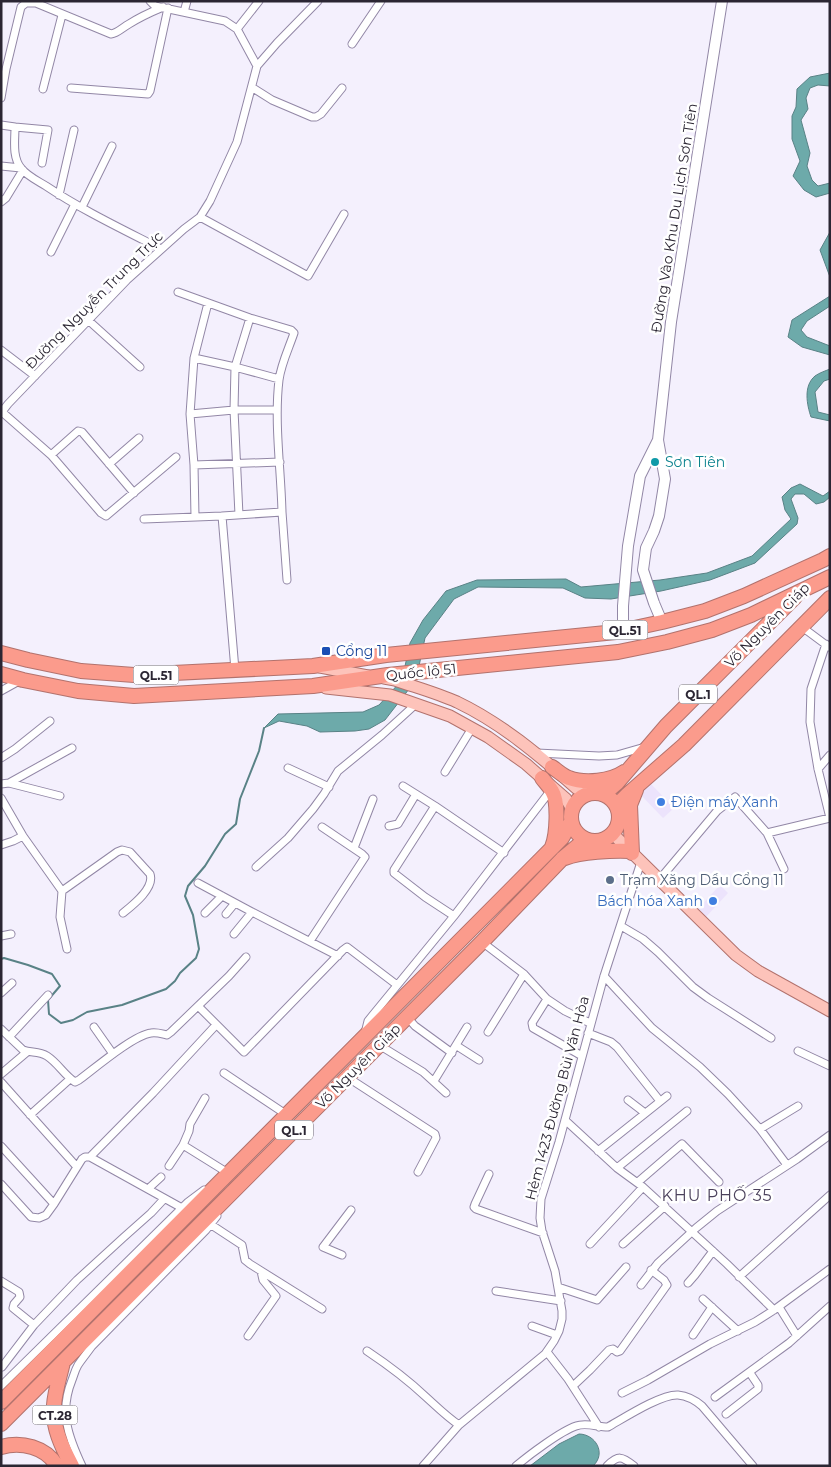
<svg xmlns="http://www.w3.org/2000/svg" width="831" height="1467" font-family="Montserrat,sans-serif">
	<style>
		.built { fill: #ece3fc }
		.water { fill: #6daaaa; stroke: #598286 }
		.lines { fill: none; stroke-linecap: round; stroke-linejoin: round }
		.stream { stroke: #598286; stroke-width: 2 }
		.street-casing { stroke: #9287a6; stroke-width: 9 }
		.secondary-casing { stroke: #9287a6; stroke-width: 12 }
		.primary-casing { stroke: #b2726d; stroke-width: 13 }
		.highway-casing { stroke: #b2726d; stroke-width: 16 }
		.street { stroke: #fff; stroke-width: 7 }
		.secondary { stroke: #fff; stroke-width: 10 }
		.primary { stroke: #fdc3ba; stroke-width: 11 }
		.highway { stroke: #fb9b8c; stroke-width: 14 }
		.culture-dot { fill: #0f9aa8; stroke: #fff; stroke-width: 2 }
		.transit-dot { fill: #1a4fb4; stroke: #fff; stroke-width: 2 }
		.shop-dot { fill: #3f7fe0; stroke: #fff; stroke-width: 2 }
		.service-dot { fill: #5c6f8a; stroke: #fff; stroke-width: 2 }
		.labels { text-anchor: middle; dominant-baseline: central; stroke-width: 5; stroke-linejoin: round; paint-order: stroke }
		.shield { fill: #fff; stroke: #6b6770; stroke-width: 1 }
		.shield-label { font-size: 12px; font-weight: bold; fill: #2b2633 }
		.street-label { font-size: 14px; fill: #2b2633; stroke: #fff }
		.culture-label { font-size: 14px; fill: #0d838f; stroke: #fff; text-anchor: start }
		.transit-label { font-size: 14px; fill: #164399; stroke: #fff; text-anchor: start }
		.shop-label { font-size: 14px; fill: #366cbe; stroke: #fff; text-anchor: start }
		.service-label { font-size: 14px; fill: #4e5e75; stroke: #fff; text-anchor: start }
		.quarter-label { font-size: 16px; letter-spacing: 1px; fill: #4b415c; stroke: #fff }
	</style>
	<rect width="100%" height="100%" fill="#f4f0fd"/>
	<path class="built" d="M651,784l23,24 -11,10 -23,-24z
		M720,885l8,8 -24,26 -8,-8z"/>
	<path class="water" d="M830,73v13l-12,-1 -8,3 -4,10 2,11 -7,11 9,33 -3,13 5,14 6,6 12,-3v10l-14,4 -12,-7 -11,-14 7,-15 -8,-22v-23l4,-9 1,-18 13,-12z
		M830,232v45l-10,-27z
		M830,296v10l-23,15 -6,9 6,7 23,9v9l-28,-8 -14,-10 4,-17z
		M830,369v10l-6,2 -9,11 3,20 12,3v6l-19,-4c-4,-12 -8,-31 4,-41 4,-3 10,-5 15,-7z
		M800,484l23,12 7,-5v6l-6,5 -8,2 -12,-10h-9l-4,5 7,19 -1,6 -42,39 -45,17 -49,11 -50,8 -26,-1 -22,-10 -85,-1 -24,12 -29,39 -9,42 -31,40 -16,9 -14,2 -35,1 -13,-6 -28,-5 -15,7 14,-14 85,-2 16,-7 23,-25 8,-37 13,-23 23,-29 31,-11 89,-1 15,8 79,-7 47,-7 45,-17 39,-37 -6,-9 -3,-13 9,-9z
		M579,1434c16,0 28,19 14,32h-63l29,-22z"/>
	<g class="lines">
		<path class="stream" d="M1,959l3,-1 24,7 24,9 8,12 -12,14 1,14 12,9 12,-3 14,-8 35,-7 44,-16 9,-8 5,-8 16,-15 3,-9 -6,-34 -8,-19 3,-10 17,-20 20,-32 11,-10 4,-25 19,-48 5,-23"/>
		<g class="street-casing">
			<path id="street" d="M150,1l5,5 70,15 12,8 20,37
				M184,12l3,-11
				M237,29l22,-28
				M352,44l29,-43
				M71,88l77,6 2,-3 18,-83
				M253,88l19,12 40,17h4l5,-3 21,-26
				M43,89l19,-74
				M1,98l5,-29 15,-62 5,-4h10l75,31c7,-1 12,-7 18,-10 11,-7 22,-12 34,-17
				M1,125l14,2c0,13 -3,30 6,41 6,8 17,13 25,18 36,24 76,43 115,63
				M15,127l33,3 -6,33
				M1,166l20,2
				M59,195l15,-65
				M1,202l5,-4 17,-28
				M82,207l30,-61
				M200,217l108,59 36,-62
				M51,252l24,-48
				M178,292l72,26 41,12 3,3c-5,15 -13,31 -15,47 -5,42 2,90 3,132l-60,4 13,154
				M88,320l52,47
				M1,350l34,26
				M194,358l41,9 44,12
				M2,412l49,43 50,58 5,3 70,-59
				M1,413l7,-9 119,-124 57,-51 16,-12 10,-16 27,-59 20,-76 20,-23 41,-42
				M190,414l44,-4h43
				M51,455l27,-24 4,1 52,61
				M109,464l30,-26
				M194,465l86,-3
				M282,512l5,68
				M239,515l-5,-105 1,-43 15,-49
				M195,517l-1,-52 -4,-51 4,-56 14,-55
				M144,519l78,-3
				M802,627l27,20
				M826,644l-15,45 -1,33 8,47 12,49
				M1,691l18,-10
				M537,753l62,3 18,-1 28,-8
				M1,758l14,-9 35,-28
				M288,768l41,19
				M818,769l12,-14
				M445,772l27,-44
				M9,783l63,-35
				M1,784l8,-1 51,13
				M403,786l32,20
				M1,798l22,38 39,55 55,-39 5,-2 8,2 20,22c5,14 -17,31 -27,39
				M389,826l9,-2 18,-30
				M767,833l17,36
				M1,845l12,-4 10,-5
				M354,848l19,-49
				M256,867l32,-29 25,-29 11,-15 14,-23 44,-36 34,-31
				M659,880l58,-69 18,-14 32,36 63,-15
				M198,883l54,29 86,44
				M62,891l-2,26 7,32
				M205,913l17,-17
				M226,914l9,-11
				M454,916l-29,-19 -31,-24v-3l41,-64 69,47
				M621,926l22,13 15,13 35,35 15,11 63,40
				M234,934l18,-22
				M1,936l10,-2
				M310,941l55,-84 -3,-3 -40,-27
				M482,942l42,32 23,25 18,12 25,12
				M604,976l48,52 48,39 28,27 32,35 27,36
				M1,993l11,-10
				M547,999l-15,24 1,5 49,28
				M199,1007l45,45 99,-102 4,-3 50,38
				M407,1017l8,9 37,27
				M94,1027l19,27
				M1,1029l22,21c8,3 16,1 24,6 11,7 17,19 28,26l4,-2c16,-12 55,-45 72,-47 6,-1 11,1 16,2l4,-3 58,-56 17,-19
				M488,1032l36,-58
				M365,1033l3,-12 4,-5 82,-100 97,-126
				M588,1033l23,9 6,5 43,54
				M9,1037l39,-42
				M379,1045l44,27 23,21
				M457,1046l22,14
				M798,1051l32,15
				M224,1073l63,42
				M1,1074l26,-22
				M347,1077l88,57 1,4 -18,34
				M434,1081l33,-54
				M1,1082l76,85
				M628,1100l17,13
				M30,1115l40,-36
				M565,1120l52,48 26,19 84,77 47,46
				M760,1129l38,-23
				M183,1145l45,28
				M1,1146l53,58
				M598,1151l69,-55
				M90,1157l63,-64 63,-68
				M169,1166l14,-21 6,-14 1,-7 15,-26
				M617,1168l70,-57
				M489,1174l-14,30 -1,3 2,2 67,24
				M638,1182l44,-38 37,38
				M1,1184l30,33 8,1 7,-3 8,-11 28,-45 3,-2h5l92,51
				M148,1189l13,-12
				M210,1224l32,21 3,15 5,4 72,45
				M590,1244l53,-57
				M623,1244l42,-38
				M342,1255l-19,-8 28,-37
				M739,1277l91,-82
				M1,1281l18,11 1,5 -6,7 -1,4 21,17
				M688,1283l7,-8 18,-24
				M641,1285l17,-22 38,-35 21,-17 80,-52 33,-24
				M558,1287l39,13 29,-33
				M496,1291l65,10
				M703,1299l35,32
				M779,1307l18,29
				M532,1326l25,9
				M693,1335l19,-28
				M248,1336l28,-40 -13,-16 -2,-9
				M367,1351c21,14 41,29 59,46 11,10 21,20 33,28
				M547,1352l21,27 31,48
				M2,1367l32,-42 43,-45 47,-43 27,-24 13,-14
				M1,1386l187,-184 16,-12
				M573,1386l17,-16 19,-20 4,-1 4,3 3,-1 47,-66 -3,-5 -13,-10
				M622,1393l26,-13 62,-36 45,-22 19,-12 56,-41
				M715,1397l74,-54 41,-37
				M726,1414l32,-25v-4l-8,-12
				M82,1466c-14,-30 -23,-54 -10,-86 2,-5 3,-10 6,-15 4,-6 9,-12 14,-19l114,-116 11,-14
				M423,1466l36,-41 86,-71 9,-13 5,-10 3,-12v-8l-7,-40 -13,-40 -2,-13 1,-19 18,-57 45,-166 37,-114
				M516,1466c13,-11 45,-35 60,-40 10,-4 21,1 32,1 16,-9 53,-33 70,-32 10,1 17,5 24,11l51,60
				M607,1466c11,-11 15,-10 27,0"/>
		</g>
		<g class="secondary-casing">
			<path id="secondary" d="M662,622l-8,-19 -11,-33 3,-22 8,-17 5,-15 6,-37 -7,-39 13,-118 51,-321
				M623,630v-24l5,-60 12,-70 18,-36"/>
		</g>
		<g class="primary-casing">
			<path id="primary" d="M320,667l48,9
				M384,678l11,2c20,7 42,13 62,22 44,21 82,53 119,86l6,4 7,2
				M326,688l64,7 60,21 38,21 38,27 40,35 6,10
				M613,834l123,121 22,16 72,40"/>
		</g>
		<g class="highway-casing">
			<path id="highway" d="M1,653l27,7 53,11 53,4 179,-9 73,-11 230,-23 46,-10 43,-11 39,-15 79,-36 7,-4
				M1,674l22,6 55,11 56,5 179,-10 75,-11 230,-23 49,-10 45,-12 39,-15 79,-38
				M552,767c6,4 11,9 17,11 16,6 42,3 55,-6
				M542,778c3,4 7,8 10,13 7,11 5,44 0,56
				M571 817a24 24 0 1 1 48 0a24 24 0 1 1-48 0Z
				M598,793l12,-4 7,-6 49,-57 129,-129
				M618,810l4,-10 6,-6 56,-49 146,-147
				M632,853l-2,-48 6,-15
				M565,858c16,-6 48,-8 65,-7
				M63,1362c-3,14 -8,29 -9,43 -2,22 8,42 18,61
				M1,1402l561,-564 9,-16
				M1,1424l481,-482 80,-83 18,-15 10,-3
				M1,1447c20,-6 45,0 56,19"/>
		</g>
		<use href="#street" class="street"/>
		<use href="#secondary" class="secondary"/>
		<use href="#primary" class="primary"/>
		<use href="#highway" class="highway"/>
	</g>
	<circle class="culture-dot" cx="655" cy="462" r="5"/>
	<rect class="transit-dot" x="321" y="646" width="10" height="10" rx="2.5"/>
	<g class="shop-dot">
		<circle cx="661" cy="802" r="5"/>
		<circle cx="713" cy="901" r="5"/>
	</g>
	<circle class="service-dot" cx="610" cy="880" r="5"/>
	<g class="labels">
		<g class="shield">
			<rect x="602.5" y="620.5" width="45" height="19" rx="4"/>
			<rect x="133.5" y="665.5" width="45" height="19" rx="4"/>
			<rect x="679" y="684.5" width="38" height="19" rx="4"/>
			<rect x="275" y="1120.5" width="38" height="19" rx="4"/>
			<rect x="32.5" y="1405.5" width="45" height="19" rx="4"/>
		</g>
		<g class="shield-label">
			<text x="625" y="630">QL.51</text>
			<text x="156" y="675">QL.51</text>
			<text x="698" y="694">QL.1</text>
			<text x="294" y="1130">QL.1</text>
			<text x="55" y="1415">CT.28</text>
		</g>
		<g class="street-label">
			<text transform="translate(674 218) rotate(-81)">Đường Vào Khu Du Lịch Sơn Tiên</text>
			<text transform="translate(94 300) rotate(-45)">Đường Nguyễn Trung Trực</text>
			<text transform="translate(767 625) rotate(-45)">Võ Nguyên Giáp</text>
			<text transform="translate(421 672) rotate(-6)">Quốc lộ 51</text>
			<text transform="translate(358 1066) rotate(-45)">Võ Nguyên Giáp</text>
			<text transform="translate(557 1098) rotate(-75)">Hẻm 1423 Đường Bùi Văn Hòa</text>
		</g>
		<g class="culture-label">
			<text x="665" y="462">Sơn Tiên</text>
		</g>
		<g class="transit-label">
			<text x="336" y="651">Cổng 11</text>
		</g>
		<g class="shop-label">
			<text x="671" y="802">Điện máy Xanh</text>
			<text x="703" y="901" text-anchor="end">Bách hóa Xanh</text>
		</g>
		<g class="service-label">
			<text x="620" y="880">Trạm Xăng Dầu Cổng 11</text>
		</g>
		<g class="quarter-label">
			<text x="717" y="1195">KHU PHỐ 35</text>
		</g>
	</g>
	<rect width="831" height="1467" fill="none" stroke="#2b2633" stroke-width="5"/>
</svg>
